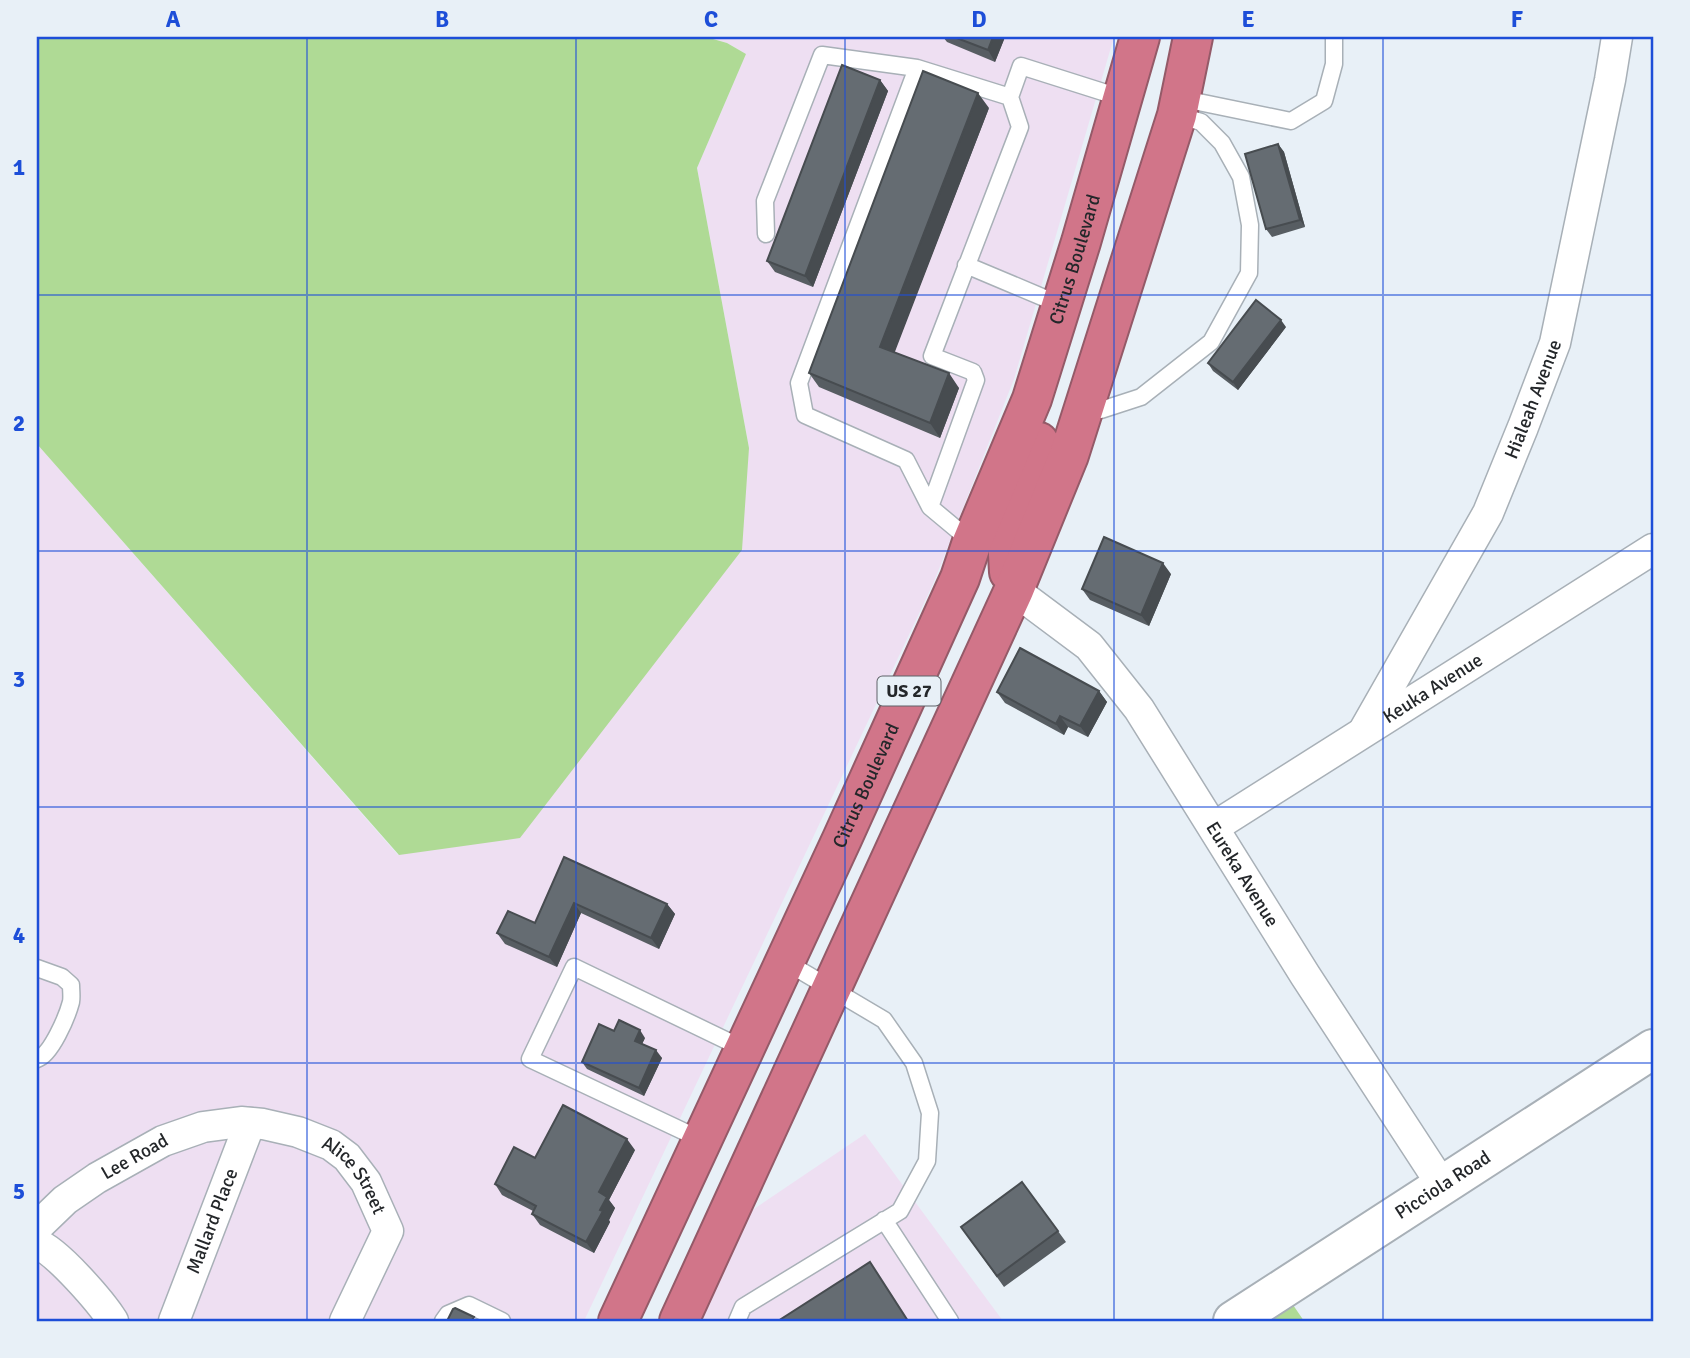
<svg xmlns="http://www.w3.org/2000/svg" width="1690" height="1358" font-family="Signika,sans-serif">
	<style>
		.commercial { fill: #eedff2 }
		.green { fill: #afda95 }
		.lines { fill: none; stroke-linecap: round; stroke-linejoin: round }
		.lane-casing { stroke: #a8b0b7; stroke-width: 19 }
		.street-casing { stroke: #a8b0b7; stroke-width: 33 }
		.secondary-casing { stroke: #a8b0b7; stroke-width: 42 }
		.highway-casing { stroke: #945a68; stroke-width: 42 }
		.lane { stroke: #fff; stroke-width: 16 }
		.street { stroke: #fff; stroke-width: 30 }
		.secondary { stroke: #fff; stroke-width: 38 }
		.highway { stroke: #d17589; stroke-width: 38 }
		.wall { fill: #575d62 }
		.shaded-wall { fill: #474c50 }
		.building { fill: #656c72; stroke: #474c50; stroke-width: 2 }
		.grid { fill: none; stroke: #1d4ed8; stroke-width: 2; stroke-opacity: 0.55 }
		.labels { text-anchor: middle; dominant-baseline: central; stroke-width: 7; stroke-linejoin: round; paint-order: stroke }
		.shield { fill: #e8f0f7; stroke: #5f6368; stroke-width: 2 }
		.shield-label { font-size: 18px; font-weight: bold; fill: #24272a }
		.street-label { font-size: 19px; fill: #24272a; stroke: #e8f0f7 }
		.neatline { fill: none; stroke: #1d4ed8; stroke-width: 2.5 }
		.grid-label { font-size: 23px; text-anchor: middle; font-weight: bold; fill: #1d4ed8 }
	</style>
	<rect width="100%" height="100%" fill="#e8f0f7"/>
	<path class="commercial" d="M706,37h408l-100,342 -81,205 -349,737h-547v-877l361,411 351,-407 -52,-280 49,-114 -19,-11z
		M865,1134l138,187h-308l47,-104z"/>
	<path class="green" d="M37,37h669l21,6 19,11 -49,114 52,280 -7,102 -222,288 -121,17 -362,-411z
		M1291,1302l13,19h-42z"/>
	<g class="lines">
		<g class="lane-casing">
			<path id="lane" d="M1179,98l112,23 33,-20 10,-37v-27
				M766,234l-1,-33 57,-146 95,13
				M966,265l95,40
				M1086,407l15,3 40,-13 70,-55 38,-69 1,-48 -9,-48 -19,-34 -21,-21 -24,-7
				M930,507l46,-127 -3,-8 -41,-16 88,-229 -10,-30
				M972,542l-42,-35 -24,-47 -101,-45 -6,-32 118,-315 93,29 11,-31 101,32
				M37,968l25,9 9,8c0,5 1,12 0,17 -4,15 -20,53 -34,57
				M702,1140l-172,-81 44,-92 170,82
				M884,1220l66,101
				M443,1321l5,-7 21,-9 33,16
				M737,1321l6,-14 157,-96 27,-50 3,-48 -16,-50 -30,-43 -98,-58"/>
		</g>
		<g class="street-casing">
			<g id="street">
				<path id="s1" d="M1014,590l75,56 50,63 166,266 137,210"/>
				<path id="s2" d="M1365,729l123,-216 35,-86 32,-84 55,-263 7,-43"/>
				<path id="s3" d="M1214,827l439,-278"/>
				<path id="s4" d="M37,1227l28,-27 32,-22 66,-37 40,-14 38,-5 22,2 35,8 33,13 16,12 19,25 22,49 -43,90"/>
				<path d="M37,1244c20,7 64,58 76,77"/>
				<path id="s5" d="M174,1321l76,-198"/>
			</g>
		</g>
		<g class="secondary-casing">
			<g id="secondary">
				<path id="s6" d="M1233,1321l420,-272"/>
			</g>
		</g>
		<g class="highway-casing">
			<g id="highway">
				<path d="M1009,572l-2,-35 32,-95"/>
				<path id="s7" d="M618,1321l224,-482 118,-261 12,-36 60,-143 49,-157 59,-205"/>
				<path d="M679,1321l335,-731 55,-135 108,-340 16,-78"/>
			</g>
		</g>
		<use href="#lane" class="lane"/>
		<use href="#street" class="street"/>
		<use href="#secondary" class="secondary"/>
		<use href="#highway" class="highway"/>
	</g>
	<path class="wall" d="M943,37h62l-10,25 -48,-20z
		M880,80l8,11 -75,196 -38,-15 -8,-11z
		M989,108l-95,244 65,36 -19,50 -121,-51 -10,-14z
		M1278,144l6,8 21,75 -33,10 -6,-8z
		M1286,327l-48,63 -25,-19 -5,-8z
		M1171,574l-22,52 -59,-26 -8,-11z
		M1099,691l8,11 -19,35 -20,-10 -4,8 -59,-32 -8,-11z
		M564,857l103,47 8,10 -16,35 -78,-36 -24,54 -52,-23 -8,-11 38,-10z
		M645,1038l-3,6 20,14 -18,38 -57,-27 -5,-7z
		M635,1150l-26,50 6,8 -6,12 1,2 -16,31 -54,-28 -8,-11 1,-3 -31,-16 -7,-11z
		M1022,1182l44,60 -62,45 -43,-60z"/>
	<path class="shaded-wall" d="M993,37h12l-10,25 -7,-12z
		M880,80l8,11 -75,196 -8,-11z
		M978,93l11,15 -98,254 -11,-15z
		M1278,144l6,8 21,75 -5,-7z
		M1281,320l5,7 -48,63 -5,-8z
		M949,373l10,15 -19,50 -10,-15z
		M1163,563l8,11 -22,52 -8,-11z
		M1099,691l8,11 -19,35 -8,-11z
		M1060,716l8,11 -4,8 -8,-11z
		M574,903l7,10 -24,54 -8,-10z
		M667,904l8,10 -16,35 -8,-11z
		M640,1030l5,8 -5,10 -5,-7z
		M656,1050l6,8 -18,38 -5,-8z
		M627,1139l8,11 -26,50 6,8 -6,12 1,2 -16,31 -8,-11 14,-32 -1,-18z"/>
	<path class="building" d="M954,37h39l-5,13z
		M842,65l38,15 -75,196 -38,-15z
		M923,71l55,22 -98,254 69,26 -19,50 -121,-50z
		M1278,144l22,76 -34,9 -21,-75z
		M1256,300l25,20 -48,62 -25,-19z
		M1104,537l59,26 -22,52 -59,-26z
		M1020,648l79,43 -19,35 -20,-10 -4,8 -59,-32z
		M564,857l103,47 -16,34 -77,-35 -25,54 -52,-24 11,-22 27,12z
		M619,1020l21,10 -5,11 21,9 -17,38 -57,-26 17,-38 15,7z
		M563,1105l64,34 -28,53 8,5 -7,13 3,1 -17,31 -54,-28 4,-8 -41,-22 19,-37 21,11z
		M1022,1182l36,49 -61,45 -36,-49z
		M870,1262l38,59h-130z
		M455,1308l19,9 -2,3 2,1h-27l6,-12z"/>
	<path class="grid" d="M307,37v1284M576,37v1284M845,37v1284M1114,37v1284M1383,37v1284M37,295h1616M37,551h1616M37,807h1616M37,1063h1616"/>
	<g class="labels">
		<rect class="shield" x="877.5" y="676.5" width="63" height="29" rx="5"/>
		<g class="shield-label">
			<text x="909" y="691">US 27</text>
		</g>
		<g class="street-label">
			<text stroke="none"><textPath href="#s7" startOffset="1157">Citrus Boulevard</textPath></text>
			<text stroke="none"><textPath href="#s2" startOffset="371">Hialeah Avenue</textPath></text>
			<text stroke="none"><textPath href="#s3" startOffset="259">Keuka Avenue</textPath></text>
			<text stroke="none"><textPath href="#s7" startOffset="590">Citrus Boulevard</textPath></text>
			<text stroke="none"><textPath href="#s1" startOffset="369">Eureka Avenue</textPath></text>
			<text stroke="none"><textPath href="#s4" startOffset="121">Lee Road</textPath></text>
			<text stroke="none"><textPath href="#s4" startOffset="366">Alice Street</textPath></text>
			<text stroke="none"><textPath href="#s6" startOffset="250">Picciola Road</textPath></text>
			<text stroke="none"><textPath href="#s5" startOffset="107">Mallard Place</textPath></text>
		</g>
	</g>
	<rect width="1690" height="1358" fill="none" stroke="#e8f0f7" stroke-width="77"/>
	<rect x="38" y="38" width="1614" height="1282" class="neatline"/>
	<g class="grid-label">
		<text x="173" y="27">A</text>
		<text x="442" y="27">B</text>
		<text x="711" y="27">C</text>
		<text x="979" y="27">D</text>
		<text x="1248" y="27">E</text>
		<text x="1517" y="27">F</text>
		<text x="19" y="175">1</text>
		<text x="19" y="431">2</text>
		<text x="19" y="687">3</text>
		<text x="19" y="943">4</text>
		<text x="19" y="1199">5</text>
	</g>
</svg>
